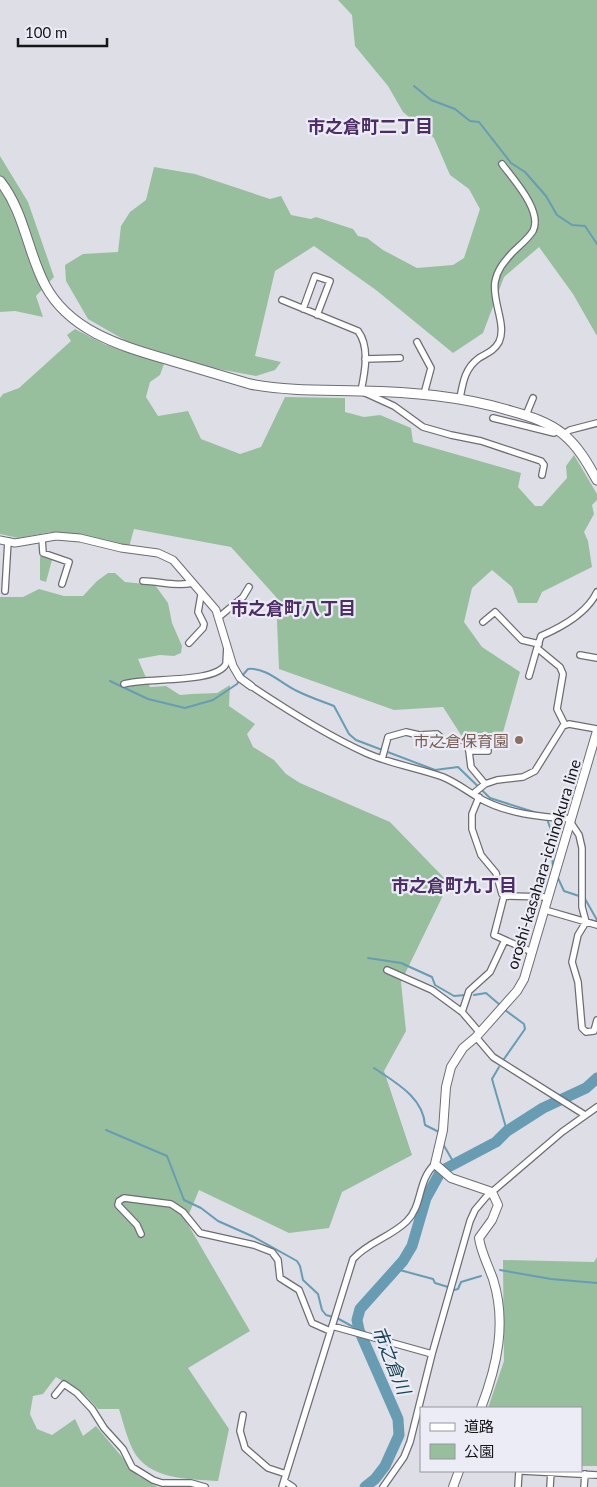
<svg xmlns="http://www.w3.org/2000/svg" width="597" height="1487" font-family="Lato,'Noto Sans JP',sans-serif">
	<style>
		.green { fill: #97bf9e }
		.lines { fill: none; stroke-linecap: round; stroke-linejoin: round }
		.stream { stroke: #679cb3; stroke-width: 2 }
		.river { stroke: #679cb3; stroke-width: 11 }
		.minor-casing { stroke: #6d6d75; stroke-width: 8 }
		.tertiary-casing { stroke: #6d6d75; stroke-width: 9 }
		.secondary-casing { stroke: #6d6d75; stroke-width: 10 }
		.trunk-casing { stroke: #6d6d75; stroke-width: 11 }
		.minor { stroke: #fff; stroke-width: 5.5 }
		.tertiary { stroke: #fff; stroke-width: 7 }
		.secondary { stroke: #fff; stroke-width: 8 }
		.trunk { stroke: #fff; stroke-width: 9 }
		.education-dot { fill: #8d6e63; stroke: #ebecf5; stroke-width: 2 }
		.labels { text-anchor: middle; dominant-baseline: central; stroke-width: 4.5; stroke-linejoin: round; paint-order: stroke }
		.education-label { font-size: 16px; fill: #785e54; stroke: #ebecf5; text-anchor: end }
		.street-label { font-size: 16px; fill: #16161a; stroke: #ebecf5 }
		.neighbourhood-label { font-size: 18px; font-weight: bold; fill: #4c2d66; stroke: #ebecf5 }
		.water-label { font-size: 18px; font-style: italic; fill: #184657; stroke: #ebecf5 }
	</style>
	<rect width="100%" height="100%" fill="#dedee7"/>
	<path class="green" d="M338,0h259v336l-24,-42 -34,-47 -35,30 -21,56 -30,20 -77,-63 -62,-44 -39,25 -20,85 26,6 -6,8 -19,6 -43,-8 -85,-26 -40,-23 -22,-38 -1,-16 18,-11 35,-2 3,-26 9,-14 16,-12 8,-33 41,7 75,25 11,-3 10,19 20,4 5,-2 37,12 5,7 9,2 16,12 34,18 36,-3 11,-7 16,-49 -11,-20 -19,-14 -16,-37 -31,-26 -15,-26 -33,-40 -3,-31z
		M0,156l28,46 26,75 -18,19 7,21 -28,-6 -15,1z
		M75,329l29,15 60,20 -4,11 -10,7 -4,15 12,19 30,-5 13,28 39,15 21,-7 24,-50 60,1v14l19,5 16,-2 31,13 2,14 108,31 -3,14 17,19h7l25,-28 -1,-12 8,-11 23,39v6l-5,5 2,9 -10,18 4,9 4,26 -50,25 -5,11h-19l-6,-16 -20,-17 -20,18 -8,34 18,25 38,25 -20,71 -37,-5 -20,-31 -49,3 -115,-41 -3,-72 -45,-50 -97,-18 -5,18 -60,-14 -18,-1 -33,6 -18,-4v-136l3,-4 16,-6 52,-47 -4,-6z
		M40,556l12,4 -6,22 -6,-2z
		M108,573h7l10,9 30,3 13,18 4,20 10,23 -1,7 -7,3 -14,-1 -22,4 12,28 16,-1 14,9 12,-1 25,-1 13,-8 -1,21 26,18 -8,10 6,13 21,13 12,14 14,9 90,39 59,61 -48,99 5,49 -22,40 28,84 -70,37 -13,36 -40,5 -90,-43 -13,31 64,110 -62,37 41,61 -11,52c-29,-2 -70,-1 -85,-31 -6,-12 -10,-28 -14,-41h-21l-12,-13 -30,-19 -13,17 -10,2 -3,18 7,15 15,6 23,-16 8,17 13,-10 42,50 20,11h-158v-890h23l16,-8 25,7h19l14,-15z
		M597,1257v209h-16v-58h-93l16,-47 -1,-101 91,2z"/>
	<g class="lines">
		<path class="stream" d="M414,86l17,14 24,9 15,12 9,1 32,41 14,9 21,24 11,19 15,10 13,1 12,18
			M242,676l6,-7c18,-2 34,15 49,22 12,6 24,10 37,15l15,28 7,6 79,30 23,-3 32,31 47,15
			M110,681l38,18 37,9 28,-8 24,-16 3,-4
			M547,819l4,11 2,40
			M557,876l7,15 15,5
			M584,897l13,23
			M368,958l33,5 31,14 3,8 19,11 12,-1
			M474,995l12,-2 14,12
			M504,1059l21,-30 -1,-5 -19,-14
			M499,1067l-7,12 15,52
			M374,1068c22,15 49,29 51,57l14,7
			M106,1130l61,26 17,44 17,8 17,13 36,16 43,24 3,5 3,14 15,14 4,16 4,5 11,3 22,12
			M443,1144l11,19
			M396,1269l37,10 2,4 13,4
			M500,1270l51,9 46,4
			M454,1290l4,-1 3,-7 20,-6"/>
		<path class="river" d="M365,1487l10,-8 10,-13 14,-31 -1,-16 -39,-89 -2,-10 3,-11 43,-48 9,-15 14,-48 15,-27 55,-29 11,-11 36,-23 43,-20 11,-10"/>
		<g class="minor-casing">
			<path id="minor" d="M282,300l76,31c12,16 7,41 3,60l33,15 29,21 28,8 30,6 60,20 3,4 -2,10
				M303,309l12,-33 15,5 -13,34
				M417,342l14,26 -7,26
				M365,359l35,-1
				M460,398c3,-16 5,-30 19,-40 8,-5 15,-7 20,-16 8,-17 -7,-40 -4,-60 2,-12 9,-20 17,-29 7,-7 16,-14 21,-22 10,-20 -20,-52 -31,-67
				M526,415l7,-17
				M493,418l61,15 3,-3
				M564,434l6,-4 27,-7
				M42,538l1,15 26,9 -7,22
				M143,581c16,0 33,6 49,2
				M5,591l3,-50
				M219,617l24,-20 6,-10
				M483,622l12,-10 27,28 17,4
				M189,643l14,-15 1,-4 -6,-12 3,-17
				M580,655l17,3
				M529,676l8,-28
				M124,684c23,-7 91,0 102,-20l1,-18
				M251,686c36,24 75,49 115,67 25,11 52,15 77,24 14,6 24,14 36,21 28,16 62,19 93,21
				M565,725l-8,-16 6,-35 -3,-7 -23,-19 4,-12c21,-9 46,-23 56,-44
				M469,751h19
				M382,759l6,-22 18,-5 13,3 18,-1 7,6h21l4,11 2,16 14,17
				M474,793l11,-9 12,-4 26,-3 12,-6 28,-45 6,-2 28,5
				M479,797l-7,17v15l9,26 15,18 6,21 2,2 44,1
				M571,823l8,12 3,13v59l4,15 -8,13 -6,27 6,20 4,46 4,4 8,-1 3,-11
				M504,896l-10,39 38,17
				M545,910l52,15
				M387,970l45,20 30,22 18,21
				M462,1012l7,-21 21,-19 15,-32
				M476,1037l17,20 92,58
				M141,1234l-4,-9 -19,-20 1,-4 5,-3 47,6 12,8 17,21 54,12 18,7 6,8 2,18 19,12 13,33 18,8
				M332,1326l100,28
				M55,1395l9,-11 13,9 15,16 12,19 19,21 9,18 21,13 9,3h29l14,4
				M243,1415l-3,16 5,17 23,20 18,6
				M522,1471l75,4
				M284,1481l9,6
				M282,1487l71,-228c15,-17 38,-22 54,-38 16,-16 10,-40 28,-57
				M383,1487l21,-30 6,-15 22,-88 38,-133 5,-11 11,-13 76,-65 35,-25
				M518,1487l1,-16
				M550,1487l1,-15
				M584,1487l1,-13"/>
		</g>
		<g class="tertiary-casing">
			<path id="tertiary" d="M0,540l15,3 41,-7 24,2 41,10 37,5 15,7 43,50 17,56 7,12 11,8"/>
		</g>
		<g class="secondary-casing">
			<path id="secondary" d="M481,1408c16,-42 26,-85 12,-129 -5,-14 -12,-27 -14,-41l13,-18 6,-15 -6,-13 -41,-14 -16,-14 8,-34 3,-43 5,-20 12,-19 13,-11 41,-46 7,-12 73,-248
				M453,1487l6,-16"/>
		</g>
		<g class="trunk-casing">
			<path id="trunk" d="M0,181c25,32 27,70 45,104 25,47 77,61 124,75 27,8 54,16 81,24 37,7 73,6 110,7 51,1 102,5 151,20 18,5 37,11 52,23 15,12 25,30 34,46"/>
		</g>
		<use href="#minor" class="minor"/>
		<use href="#tertiary" class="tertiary"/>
		<use href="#secondary" class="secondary"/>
		<use href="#trunk" class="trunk"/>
	</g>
	<circle class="education-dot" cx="519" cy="740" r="5"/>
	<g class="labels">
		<g class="education-label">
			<text x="509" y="740">市之倉保育園</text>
		</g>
		<g class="street-label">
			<text transform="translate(543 864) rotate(-73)">oroshi-kasahara-ichinokura line</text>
		</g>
		<g class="neighbourhood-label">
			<text x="370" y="126">市之倉町二丁目</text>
			<text x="293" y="608">市之倉町八丁目</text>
			<text x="454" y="885">市之倉町九丁目</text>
		</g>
		<g class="water-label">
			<text transform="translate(392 1360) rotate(68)">市之倉川</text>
		</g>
	</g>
	<rect x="420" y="1407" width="162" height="65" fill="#ebecf5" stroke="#96969d"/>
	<rect x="430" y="1423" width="25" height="8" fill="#ffffff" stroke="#96969d"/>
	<text x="464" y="1432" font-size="15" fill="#16161a">道路</text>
	<rect x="430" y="1444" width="25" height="15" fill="#97bf9e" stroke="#96969d"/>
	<text x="464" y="1457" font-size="15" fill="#16161a">公園</text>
	<path d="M18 38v8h89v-8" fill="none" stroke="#16161a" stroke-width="2.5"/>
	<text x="25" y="38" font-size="15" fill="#16161a" stroke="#ebecf5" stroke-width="4" paint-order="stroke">100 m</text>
</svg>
